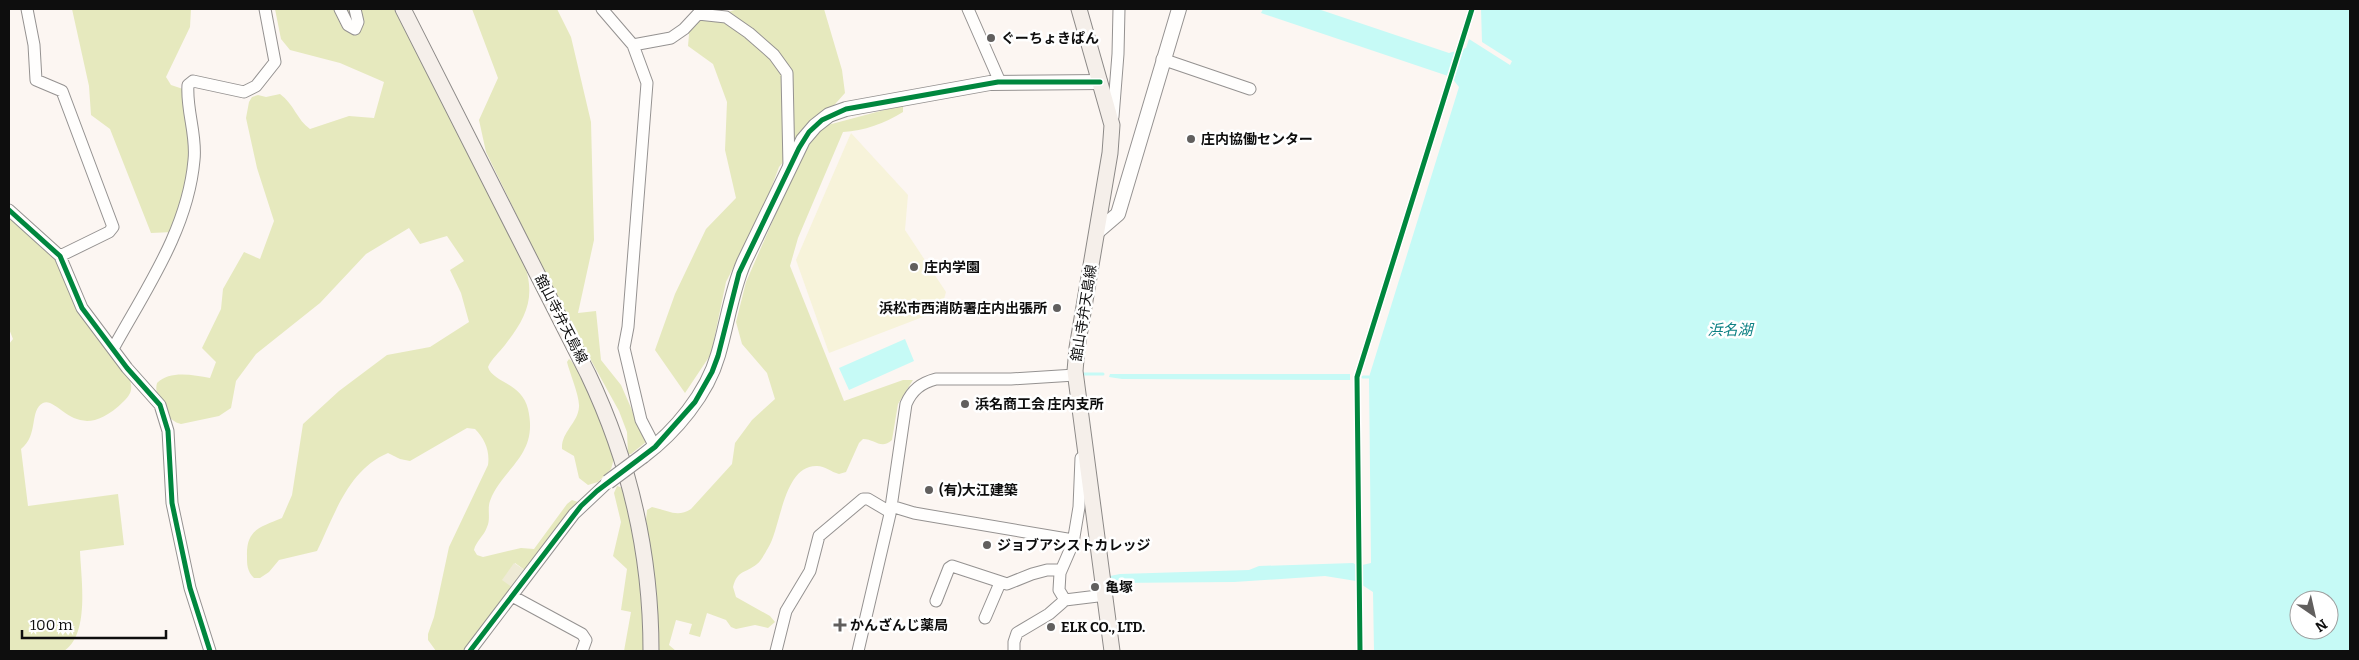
<svg xmlns="http://www.w3.org/2000/svg" width="2359" height="660" font-family="Bitter,'Noto Sans JP',serif">
	<style>
		.forest { fill: #e6e9be }
		.cemetery { fill: #eeead5 }
		.pitch { fill: #f7f3da }
		.water { fill: #c6faf6; fill-rule: evenodd }
		.lines { fill: none; stroke-linecap: round; stroke-linejoin: round }
		.stream { stroke: #c6faf6; stroke-width: 3 }
		.minor-casing { stroke: #959291; stroke-width: 13 }
		.tertiary-casing { stroke: #959291; stroke-width: 16 }
		.secondary-casing { stroke: #8c8987; stroke-width: 17 }
		.minor { stroke: #fffefd; stroke-width: 11 }
		.tertiary { stroke: #fffefd; stroke-width: 14 }
		.secondary { stroke: #f5efea; stroke-width: 15 }
		.tertiary-bridge-casing { stroke: #959291; stroke-width: 16; stroke-linecap: butt }
		.tertiary-bridge { stroke: #fffefd; stroke-width: 14 }
		.cycleway-casing { stroke: #fff; stroke-width: 8 }
		.cycleway { stroke: #00873e; stroke-width: 5 }
		.poi-dot { fill: #615f5e; stroke: #fff; stroke-width: 2 }
		.labels { text-anchor: middle; dominant-baseline: central; stroke-width: 5; stroke-linejoin: round; paint-order: stroke }
		.poi-label { font-size: 14px; font-weight: bold; fill: #0e0e0e; stroke: #fff; text-anchor: start }
		.street-label { font-size: 14px; fill: #0e0e0e; stroke: #fff }
		.water-label { font-size: 15px; font-style: italic; fill: #0d8184; stroke: #fff }
	</style>
	<rect width="100%" height="100%" fill="#fcf6f2"/>
	<path class="forest" d="M72,9h119l-1,18 -24,50 5,8 12,4 8,71 -18,72 -22,1 -41,-104 -19,-14 -2,-29z
		M275,9h119l131,257c11,33 0,53 -20,79 -6,8 -13,13 -17,22 4,15 34,16 40,42 11,47 -25,58 -38,92 -3,8 1,18 -3,26 -3,9 -11,14 -13,23l3,5 6,2 38,-9 13,1 33,-45 5,-4 6,2 -52,69 -11,-8 -2,25 -50,63h-27l-8,-11v-6l6,-17 15,-70 39,-82c2,-14 -3,-26 -13,-36l-8,-1 -57,33 -10,-2 -12,-6c-40,17 -53,61 -71,98l-38,9 -10,12 -9,6h-6c-7,-7 -7,-13 -7,-22 -1,-27 14,-29 35,-38l10,-23 11,-71 36,-33 48,-36 43,-8 39,-25 -8,-29 -11,-23 14,-9 -17,-25 -27,8 -11,-16 -43,26 -46,49 -64,51 -20,27 -5,27 -12,8 -38,8c-14,-2 -28,-28 -24,-41 13,-13 36,-8 53,-5l6,-16 -14,-14 19,-39 2,-20 21,-37 16,7 14,-38 -17,-53 -11,-50 3,-16 3,-5 6,-2 8,2 14,-3c14,10 17,26 30,35l39,-13 25,2 10,-36 -44,-19 -50,-13 -9,-11z
		M472,9h85l14,28 20,85 3,118 -16,73 18,-2 5,49 20,25 25,57 -15,12h-3l-1,-22 -8,-21 -58,-105 -75,-154 -7,-32 19,-42z
		M738,9h86l18,61 3,23 -66,74 -14,38 -39,77 -15,72 -26,39 -30,-43 20,-56 31,-65 30,-31 -11,-48 2,-48 -14,-38 -25,-18 2,-23z
		M903,105v7c-18,11 -39,19 -60,20l-45,106 -8,28 54,135 59,-21h10l-15,24 -6,36c-11,10 -17,-1 -29,-1l-4,4 -13,29 -7,2c-8,-2 -14,-8 -22,-8 -34,-1 -36,62 -49,82 -3,5 -7,13 -11,16 -12,10 -19,5 -24,23l3,10 34,19 5,6 -7,6 -13,-3 -19,4 -5,-2 -5,-7 -19,-7 -7,24 -11,-3 3,-10 -16,-4 -7,25 7,6h-17l-3,-64 -10,-67 1,-10 5,-3c15,3 25,11 39,2l41,-45 3,-21 17,-23 23,-21 -8,-26 -25,-29 -6,-22 10,-40 63,-144 15,-12z
		M9,214l43,39 77,124c4,11 3,16 -5,24 -47,47 -65,-5 -81,2 -14,7 -4,32 -22,46l7,57 90,-12 6,51 -44,6c1,28 10,83 -16,100h-55v-307l4,-5 -4,-10z
		M569,359c10,5 40,80 44,94 1,6 0,10 -2,16l-13,13 -10,3 -9,-7 -5,-22 -12,-7c-1,-17 16,-26 17,-42 1,-10 -9,-33 -12,-45z
		M617,486l6,2c14,54 19,107 21,163h-20l7,-39 -10,-2 6,-41 -14,-13 8,-34 -7,-29z"/>
	<path class="cemetery" d="M514,563l12,8 -13,17 -11,-8z"/>
	<path class="pitch" d="M851,133l57,62 -3,35 41,62 -5,18 -112,43 -33,-93z"/>
	<path class="water" d="M1263,9h55l131,44 17,-5 3,-9 41,26 2,-4 -30,-19 -1,-33h869v642h-976l-1,-59 -17,-11 -31,-5 -91,6 -123,1 -1,-7 10,-2 129,-4 10,-4 94,-3 5,3 13,-3 -2,-186 90,-290 -8,-10 -190,-64zM2299,600h30v30h-30z
		M905,339l9,22 -65,29 -10,-22z
		M1110,374h240v6l-228,-1 -13,-2z"/>
	<g class="lines">
		<path class="stream" d="M1083,374h20
			M1363,377h6"/>
		<g class="minor-casing">
			<path id="minor" d="M27,9l7,36 2,35 26,11 51,136 -4,5 -49,24
				M340,9l8,16 7,4 3,-7 -3,-13
				M602,9l31,36 14,38 -19,244 -4,21 17,72 14,27
				M968,9l32,73
				M633,45l38,-7 13,-9 14,-15 28,3 23,16 25,22 13,18 2,94
				M1162,59l88,30
				M1113,117l5,-63 1,-45
				M9,210l51,46 22,52 45,60 33,37 8,26 4,72 18,85 20,63
				M114,347c32,-58 74,-118 80,-187 3,-25 -8,-50 -6,-75l5,-4 51,11 12,-6 19,-24 -10,-53
				M891,506l23,7 159,27
				M512,596l70,38 4,6 -4,11
				M1065,600l-6,-10 1,-17 13,-30 6,-36 2,-49
				M936,601l13,-33 3,-2 55,18 25,-10 15,-4h14
				M985,618l15,-35
				M470,651l104,-137 34,-32
				M776,651l10,-40 24,-40 9,-35 44,-37h5l22,13
				M858,651l32,-137 16,-110c6,-14 15,-21 30,-25h75l64,-4
				M1014,651v-9l3,-9 32,-19 16,-14 41,-5"/>
		</g>
		<g class="tertiary-casing">
			<path id="tertiary" d="M1097,232l21,-18 61,-205
				M643,456c32,-24 64,-62 75,-101 9,-30 13,-63 26,-93l59,-122 12,-14 14,-11 17,-6 144,-26 110,-1"/>
		</g>
		<g class="secondary-casing">
			<path id="secondary" d="M403,9l185,365c42,88 63,180 63,277
				M1079,9l33,116 -2,28 -33,195 -2,23 37,280"/>
		</g>
		<use href="#minor" class="minor"/>
		<use href="#tertiary" class="tertiary"/>
		<use href="#secondary" class="secondary"/>
		<g class="tertiary-bridge-casing">
			<path id="tertiary-bridge" d="M608,482l35,-26"/>
		</g>
		<use href="#tertiary-bridge" class="tertiary-bridge"/>
		<g class="cycleway-casing">
			<path id="cycleway" d="M9,210l51,46 22,52 45,60 33,37 8,26 4,72 18,85 20,63
				M470,651l111,-145 16,-15 58,-44 40,-45 17,-30 6,-16 21,-83 60,-125 10,-16 13,-12 24,-11 152,-27h102
				M1360,651l-3,-274 115,-368"/>
		</g>
		<use href="#cycleway" class="cycleway"/>
	</g>
	<g class="poi-dot">
		<circle cx="991" cy="38" r="5"/>
		<circle cx="1191" cy="139" r="5"/>
		<circle cx="914" cy="267" r="5"/>
		<circle cx="1057" cy="308" r="5"/>
		<circle cx="965" cy="404" r="5"/>
		<circle cx="929" cy="490" r="5"/>
		<circle cx="987" cy="545" r="5"/>
		<circle cx="1095" cy="587" r="5"/>
		<path d="M837.5 617.5h5v5h5v5h-5v5h-5v-5h-5v-5h5z"/>
		<circle cx="1051" cy="627" r="5"/>
	</g>
	<g class="labels">
		<g class="poi-label">
			<text x="1001" y="38">ぐーちょきぱん</text>
			<text x="1201" y="139">庄内協働センター</text>
			<text x="924" y="267">庄内学園</text>
			<text x="1047" y="308" text-anchor="end">浜松市西消防署庄内出張所</text>
			<text x="975" y="404">浜名商工会 庄内支所</text>
			<text x="939" y="490">(有)大江建築</text>
			<text x="997" y="545">ジョブアシストカレッジ</text>
			<text x="1105" y="587">亀塚</text>
			<text x="850" y="625">かんざんじ薬局</text>
			<text x="1061" y="627">ELK CO., LTD.</text>
		</g>
		<g class="street-label">
			<text transform="translate(1084 313) rotate(-81)">舘山寺弁天島線</text>
			<text transform="translate(561 319) rotate(63)">舘山寺弁天島線</text>
		</g>
		<g class="water-label">
			<text x="1730" y="330">浜名湖</text>
		</g>
	</g>
	<rect width="2359" height="660" fill="none" stroke="#0e0e0e" stroke-width="20"/>
	<g transform="translate(2314 615) rotate(146)"><circle r="24" fill="#ffffff" stroke="#9f9f9f"/>
	<path d="M0-4L9 19L0 12L-9 19Z" fill="#615f5e"/>
	<text y="-8" font-size="14" font-weight="bold" text-anchor="middle" fill="#0e0e0e">N</text>
	</g>
	<path d="M22 630v8h144v-8" fill="none" stroke="#0e0e0e" stroke-width="2.5"/>
	<text x="30" y="630" font-size="15" fill="#0e0e0e" stroke="#ffffff" stroke-width="4" paint-order="stroke">100 m</text>
</svg>
